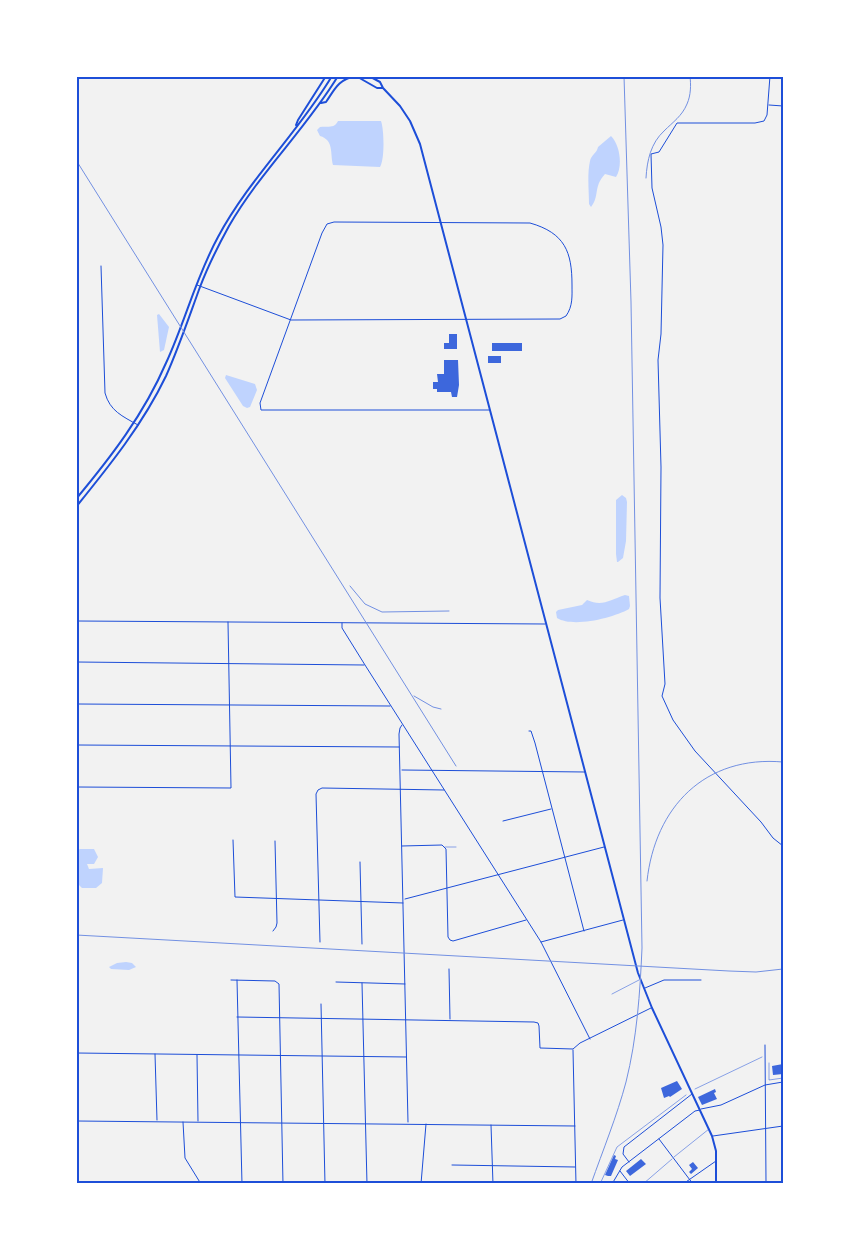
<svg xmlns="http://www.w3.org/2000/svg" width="859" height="1260" font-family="'Nunito Sans',sans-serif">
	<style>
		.water { fill: #bfd3fe }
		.building { fill: #3d67dc }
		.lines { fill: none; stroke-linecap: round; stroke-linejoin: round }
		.path { stroke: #1d4ed8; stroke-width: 0.5 }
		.service { stroke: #1d4ed8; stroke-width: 0.5 }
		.minor { stroke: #1d4ed8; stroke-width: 1 }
		.tertiary { stroke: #1d4ed8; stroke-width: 1 }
		.secondary { stroke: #1d4ed8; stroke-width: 2 }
		.primary { stroke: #1d4ed8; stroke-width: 2 }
		.rail { stroke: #7290e2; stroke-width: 1 }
		.neatline { fill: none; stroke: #1d4ed8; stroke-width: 2 }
	</style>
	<rect width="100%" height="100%" fill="#f2f2f2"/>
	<path class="water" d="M338,121h43c3,8 4,38 -1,46l-47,-2c-3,-12 1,-25 -13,-29l-3,-6 3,-3c8,-1 14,2 18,-6z
		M611,136c9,9 12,30 5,41l-11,-3c-12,13 -5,22 -14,33l-2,-3c0,-14 -2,-29 1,-43 1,-6 7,-8 8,-14z
		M159,314l10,13 -5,23 -4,2 -3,-37z
		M226,375l29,9 2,6 -7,17 -3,1 -4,-2 -18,-28z
		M622,495l4,3 1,4 -1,39 -3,17 -5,4h-1l-1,-8v-54z
		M625,595l4,1 1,10 -1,3c-16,9 -56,19 -72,9l-1,-6 2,-2 24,-5 5,-5c15,7 23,0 38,-5z
		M80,849h14l4,8 -4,7h-7l2,5 14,-1 -1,15 -6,5h-14l-5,-5 -1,-32z
		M126,962l6,1 4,4 -7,3 -18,-1 -2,-2 8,-4z"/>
	<path class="building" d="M449,334h8v15h-13v-6h5z
		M492,343h30v8h-30z
		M488,356h13v7h-13z
		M444,360h14l1,25 -2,12h-5l-1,-5h-14v-3h-4v-7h5l-1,-8h7z
		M783,1064v10l-10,1 -1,-9z
		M677,1081l5,8 -12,8 -1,-1 -5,2 -3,-10z
		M715,1089l1,3 -2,1 3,6 -15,6 -4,-8z
		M614,1155l2,1 -1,3 3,1 -7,16h-3l-3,-1z
		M641,1159l5,5 -16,12 -4,-5z
		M693,1162l5,6 -7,6 -2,-2 3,-3 -3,-4z"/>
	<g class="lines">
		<path class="path" d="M769,1063v17l14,-2
			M695,1089l67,-32
			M600,1184l17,-37 69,-52"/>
		<path class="service" d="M445,847h11
			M612,994l27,-14
			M674,1157l35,-28
			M643,1184l29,-25"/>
		<path class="minor" d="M770,76l-3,39 -3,6 -9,2h-78l-18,29 -8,2 1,34 9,39 2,18 -2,89 -3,26 3,107 -1,131 5,86 -3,12 11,24 22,31 66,71 12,16 10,8
			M769,105l14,1
			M101,266l4,127c5,18 17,23 33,32
			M197,285l94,35 269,-1 6,-3c7,-10 6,-20 6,-31 0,-33 -7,-52 -42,-62l-196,-1 -7,2 -5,9 -62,170 1,7h228
			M76,621l469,3
			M342,623v5l23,37 176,277 49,97
			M76,662l288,3
			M76,704l314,2
			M402,725l-2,3 -1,6 9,388
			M529,731h2l4,12 49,188
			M76,745l323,2
			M402,770l183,2
			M76,787l155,1 -3,-166
			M503,821l48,-12
			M233,840l2,57 168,6
			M402,846l40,-1 4,4 2,88 2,3 3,1 73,-21
			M360,862l2,82
			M405,899l199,-52
			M273,931l3,-4 1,-4 -2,-82
			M320,942l-4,-148 2,-4 4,-2 122,2
			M541,942l82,-22
			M449,969l1,50
			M231,980l44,1 4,3 4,200
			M237,980l5,204
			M336,982l69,2
			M362,983l5,201
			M645,988l19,-8h37
			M321,1004l4,180
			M237,1017l297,5 4,1 1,3 1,22 33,1 7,-6 71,-35
			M765,1045l1,137
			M573,1050l3,134
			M76,1053l330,4
			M155,1054l2,66
			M197,1055l1,66
			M701,1109l20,-4 44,-20 18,-3
			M76,1121l499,5
			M183,1122l2,36 16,26
			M491,1125l2,59
			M713,1136l70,-10
			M659,1139l34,45
			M629,1162l-6,-8 1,-7 68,-53
			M452,1165l123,2
			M620,1171l10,13
			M421,1184l5,-60
			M683,1184l33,-23
			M716,1184l67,-2"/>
		<path class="tertiary" d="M612,1184l10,-17 73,-56 5,-1"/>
		<path class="secondary" d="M356,76l21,12h6
			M369,76l11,6 3,6 17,18 10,15 10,23 218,829 14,35 60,128 4,15v33"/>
		<path class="primary" d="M321,103l5,-1c9,-13 12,-22 29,-26
			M296,125l2,-5 28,-44
			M76,499c35,-42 68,-85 90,-136 19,-41 30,-86 52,-126 31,-58 80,-104 114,-161
			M76,507c34,-42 67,-83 90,-131 13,-29 23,-59 34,-89 8,-21 18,-41 29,-61 31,-54 77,-97 109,-150"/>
		<path class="rail" d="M76,160l380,606
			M646,178c1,-18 5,-35 18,-47 9,-9 18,-15 23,-27 4,-9 4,-19 3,-28
			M350,586l15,18 17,8 67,-1
			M414,696l19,11 8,2
			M647,881c8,-74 58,-126 136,-119
			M76,935l653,36 27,1 27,-3
			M591,1184c12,-34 26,-68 35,-102 11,-44 14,-89 16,-134l-11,-646 -7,-226"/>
	</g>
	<rect width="859" height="1260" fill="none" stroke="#ffffff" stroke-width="155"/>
	<rect x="78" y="78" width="704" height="1104" class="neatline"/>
</svg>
